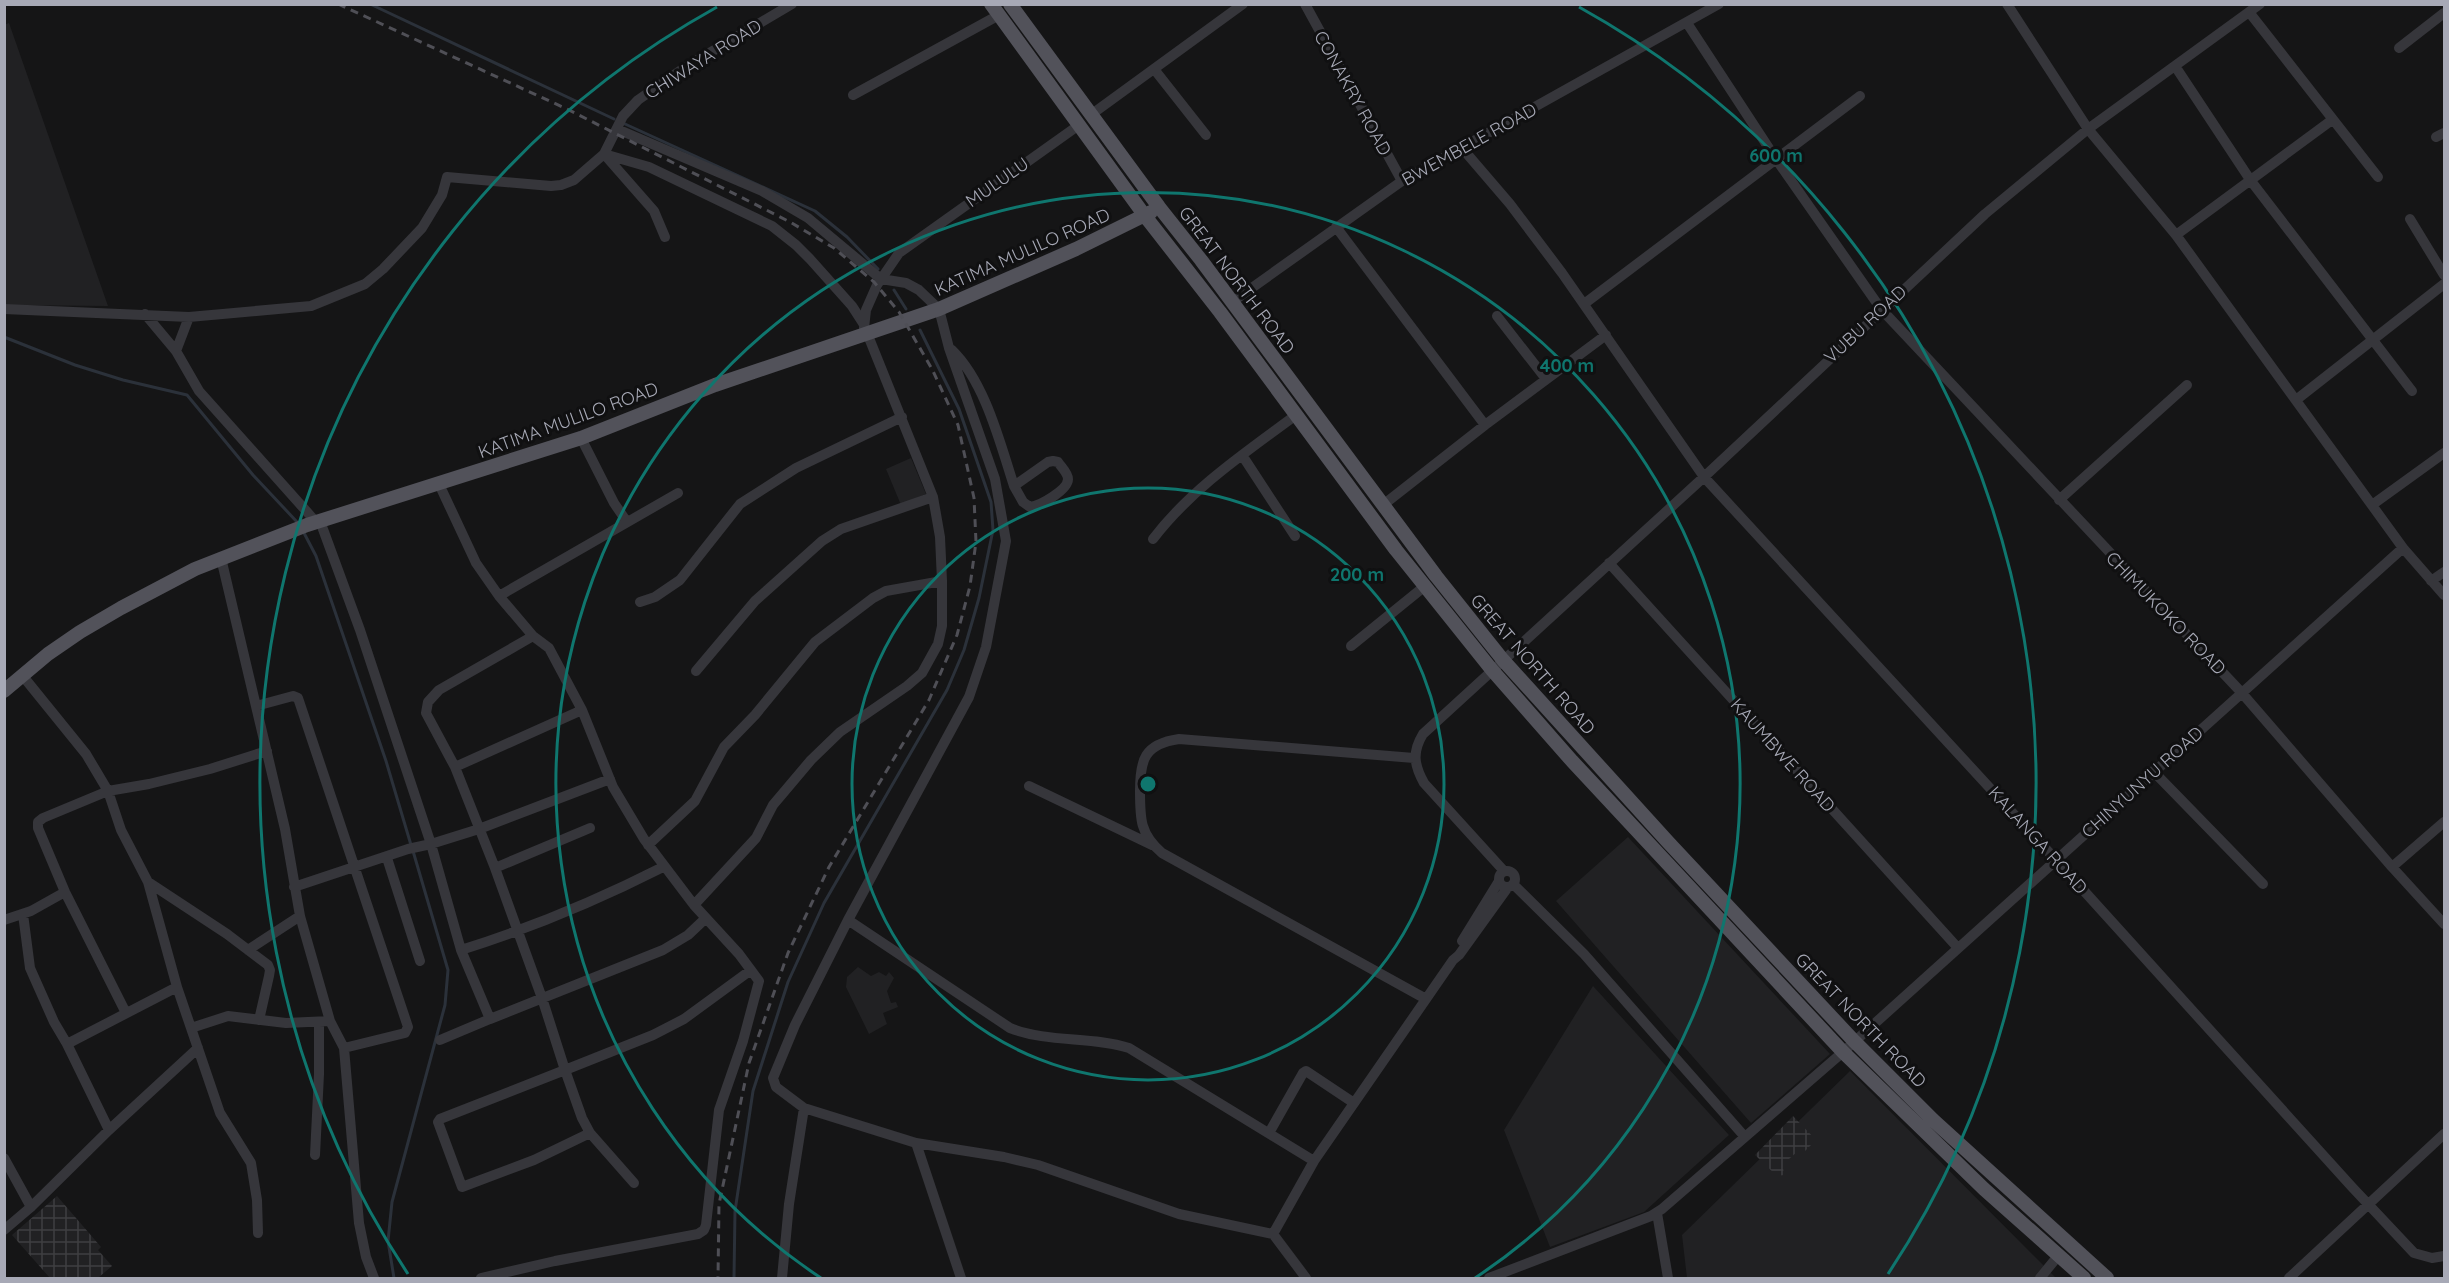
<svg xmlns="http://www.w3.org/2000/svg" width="2449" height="1283" font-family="Quicksand,sans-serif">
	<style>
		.built { fill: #212123 }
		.industrial { fill: url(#industrial-grid) }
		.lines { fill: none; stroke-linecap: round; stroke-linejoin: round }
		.stream { stroke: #2b313a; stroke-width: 3 }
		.minor { stroke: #36363b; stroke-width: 10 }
		.major { stroke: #52525a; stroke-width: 14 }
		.rail { stroke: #4f4f56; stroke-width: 3; stroke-dasharray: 8 6; stroke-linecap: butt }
		.ring { fill: none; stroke: #0f766e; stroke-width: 3 }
		.labels { text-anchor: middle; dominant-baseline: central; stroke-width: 6; stroke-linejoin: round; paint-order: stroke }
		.street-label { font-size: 18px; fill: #a7a9b6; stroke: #101011 }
		.centre { fill: #0f766e; stroke: #101011; stroke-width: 3 }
		.ring-label { font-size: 18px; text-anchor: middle; font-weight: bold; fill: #0f766e; stroke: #101011; stroke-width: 6; stroke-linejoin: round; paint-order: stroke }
	</style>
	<defs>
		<pattern id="industrial-grid" width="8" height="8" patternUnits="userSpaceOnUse" patternTransform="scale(1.5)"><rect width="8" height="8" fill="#212123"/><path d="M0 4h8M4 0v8" fill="none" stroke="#3e3e41"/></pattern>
	</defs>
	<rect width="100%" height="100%" fill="#151516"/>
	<path class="built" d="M9,23l99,283 -103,-1 -1,-280z
		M911,458l15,36 -25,11 -15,-36z
		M1628,837l202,217 -79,69 -195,-222z
		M858,967l13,9 8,-4 7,4 3,-4 5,6 -7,13 4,12 5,-1 2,5 -15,6 4,11 -18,10 -23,-47 1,-10z
		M1593,986l136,149 -85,77 -94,35 -46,-117z
		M1850,1071l206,207h-369l-5,-43z"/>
	<path class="industrial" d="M1793,1116l23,24 -12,12 -6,-1 -9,8 1,8 -7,1 1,7 -7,1 -22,-21z
		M57,1196l44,51 -3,3 14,16 -14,12h-48l-38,-43z"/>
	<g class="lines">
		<path class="stream" d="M370,4l244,115
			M625,124l190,87 32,26 31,32
			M894,290l12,19
			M4,337l71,28 48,15 64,15 66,80 45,48
			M303,531l13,25 70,205 25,84
			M394,1278l-6,-37 4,-39 53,-197 3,-35 -35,-119
			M734,1278l1,-67 18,-120 35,-109 36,-79 123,-213 17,-40 15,-52 14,-68 -2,-28 -32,-93 -39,-79"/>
		<path class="minor" d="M1305,4l97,177
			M2007,4l81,125 88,106 227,313 41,47
			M2249,12l129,165
			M1687,23l89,136 105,150 360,383 151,175 52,57
			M2399,48l45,-35
			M2175,66l76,115 161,210
			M1154,69l52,66
			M853,95l146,-80
			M1092,114l151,-110
			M617,129l145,62 46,27 73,61 25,4 13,7 20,19 10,39 46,131 11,62 -20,106 -17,50 -121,223 -53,105 -22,53 3,9 28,21
			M2436,137l8,-4
			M1462,148l48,56 52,69 142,204 352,383 296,327 62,66 18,5 12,-2
			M604,154l45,13 123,59 24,19 14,14 42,47 11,17 70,174 7,40 2,44v45l-4,18 -16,29 -15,13 -67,46 -29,28 -38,45 -17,33 -62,67
			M604,154l50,57 11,26
			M2410,219l34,56
			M1336,227l149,198
			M2176,235l156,-115
			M1232,302l170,-121 317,-177
			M1584,304l276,-208
			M4,309l185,8 122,-11 54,-22 18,-15 39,-41 20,-33 5,-18 104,9 10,-1 13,-5 30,-26 19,-38 15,-16 46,-32 108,-64
			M145,314l31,37
			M1497,316l49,63
			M189,317l-13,34 23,40 117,131
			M864,328l2,-18 11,-25 22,-32 180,-128
			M952,350c33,32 48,93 62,136
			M2296,400l148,-116
			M581,438l33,65 13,19
			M1242,455l53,81
			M1053,461l5,1c3,5 10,11 10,17 0,11 -28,27 -38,28l-7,-5 -9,-16 34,-24z
			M439,484l37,79 23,33 34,40 16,12 33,62 31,77 31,52 50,66 45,49 20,27 -16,60 -24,69 -13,115 -2,5 -6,4 -143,27 -74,17
			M2059,500l128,-115
			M1383,505l102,-80 121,-90
			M2372,505l72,-52
			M1153,539c38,-50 93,-87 143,-124
			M221,558l64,271 15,87 30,105 14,27 15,175 7,34 8,21
			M1609,563l349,385
			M2431,581l13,-9
			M499,596l179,-103
			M640,602l15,-5 25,-17 60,-76 56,-36 106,-51
			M533,636l-94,54 -11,12 -2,11 29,54 40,101 47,130 23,72 88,-35 31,-16 67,-49
			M1351,646l74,-60
			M696,671l59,-70 67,-60 19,-12 92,-32
			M22,675l64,79 22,37 13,39 27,52 29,105 43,126 31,50 6,37 1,33
			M256,706l37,-10 5,2 110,329 -3,6 -61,15
			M1414,758l-235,-19c-35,5 -39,21 -39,52 0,28 0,43 22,62l264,146
			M455,767l127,-57
			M2153,771l110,113
			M610,779l-131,50 -48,15 30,106 29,69 173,-69 25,-15 18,-17
			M1029,786l123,59
			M648,845l47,-44 29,-54 31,-32 60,-73 58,-44 13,-7 56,-10
			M387,858l33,103
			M2392,867l52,-45
			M495,868l95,-40
			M1499 879a8 8 0 1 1 16 0a8 8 0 1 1-16 0Z
			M1504,871l-80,-88c-10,-18 -12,-31 -1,-49l281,-257 281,-263 103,-85 172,-125
			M148,882l79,52 41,31 2,5 -1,6 -10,44
			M1513,884l71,70 161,183
			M294,887l114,-38 23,-5 -71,-214 -40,-109
			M23,914l7,54 24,54 13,22
			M4,920l27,-9 34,-19
			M848,920l162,108c38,15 81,8 119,20l185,113
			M1462,941l37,-60
			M248,950l52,-34
			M461,950c70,-22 137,-50 202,-83
			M126,1013l-61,-121 -27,-64v-6l5,-4 65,-27 41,-7 61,-15 57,-18
			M191,1028l37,-12 58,7 44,-2
			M440,1040l50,-21
			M109,1130l-42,-86 110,-57
			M590,1133l-56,27 -72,27 -24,-65 2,-3 125,-49 17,48 8,15 44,50
			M1269,1133l34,-60 3,-2 48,32
			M916,1143l45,135
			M315,1155l4,-81v-51
			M4,1158l27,49
			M1657,1213l11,65
			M4,1230l27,-23 78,-77 89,-82
			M782,1278l7,-74 15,-96 112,35 88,14 34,8 141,49 94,20
			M1306,1278l-33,-44 41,-73 139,-201 6,-5 49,-68
			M1489,1278l162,-62 11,-7 181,-157 560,-504
			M2040,1278l18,-22
			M2289,1278l155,-144"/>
		<path class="major" d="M991,4l154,212 75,96 176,238 96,120 80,91 271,291 141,137 100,89
			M1010,4l149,203 42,53 235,316 67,84 165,182 186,199 79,79 174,158
			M4,691l44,-37 32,-22 41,-24 74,-39 112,-44 274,-87 134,-53 224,-76 137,-60 75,-37"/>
		<path class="rail" d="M338,4l229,105 223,113 44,26 40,34 25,30 33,57 26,56 16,73 2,44 -6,44 -13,49 -28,65 -100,167 -41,86 -39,110 -30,141 -1,74"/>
	</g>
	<g class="ring">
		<circle cx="1148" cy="784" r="296"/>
		<path d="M821 1278A592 592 0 1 1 1475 1278"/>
		<path d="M408 1274A888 888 0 0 1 717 7M1579 7A888 888 0 0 1 1888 1274"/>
	</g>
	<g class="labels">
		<g class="street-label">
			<text transform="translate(703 59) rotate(-32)">CHIWAYA ROAD</text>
			<text transform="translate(1353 93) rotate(61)">CONAKRY ROAD</text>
			<text transform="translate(1469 144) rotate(-29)">BWEMBELE ROAD</text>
			<text transform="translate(997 182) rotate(-35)">MULULU</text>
			<text transform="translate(1022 252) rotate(-24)">KATIMA MULILO ROAD</text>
			<text transform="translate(1237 280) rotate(53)">GREAT NORTH ROAD</text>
			<text transform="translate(1865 324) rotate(-43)">VUBU ROAD</text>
			<text transform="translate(568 420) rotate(-20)">KATIMA MULILO ROAD</text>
			<text transform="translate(2166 613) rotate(46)">CHIMUKOKO ROAD</text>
			<text transform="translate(1533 664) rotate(49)">GREAT NORTH ROAD</text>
			<text transform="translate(1783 755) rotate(48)">KAUMBWE ROAD</text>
			<text transform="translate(2142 782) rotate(-42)">CHINYUNYU ROAD</text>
			<text transform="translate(2038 840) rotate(48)">KALANGA ROAD</text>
			<text transform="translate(1861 1020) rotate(46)">GREAT NORTH ROAD</text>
		</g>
	</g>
	<circle cx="1148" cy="784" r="9" class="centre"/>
	<g class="ring-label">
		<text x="1776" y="162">600 m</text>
		<text x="1567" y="372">400 m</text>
		<text x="1357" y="581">200 m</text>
	</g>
	<rect width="2449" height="1283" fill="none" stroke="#a7a9b6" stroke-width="12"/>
</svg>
